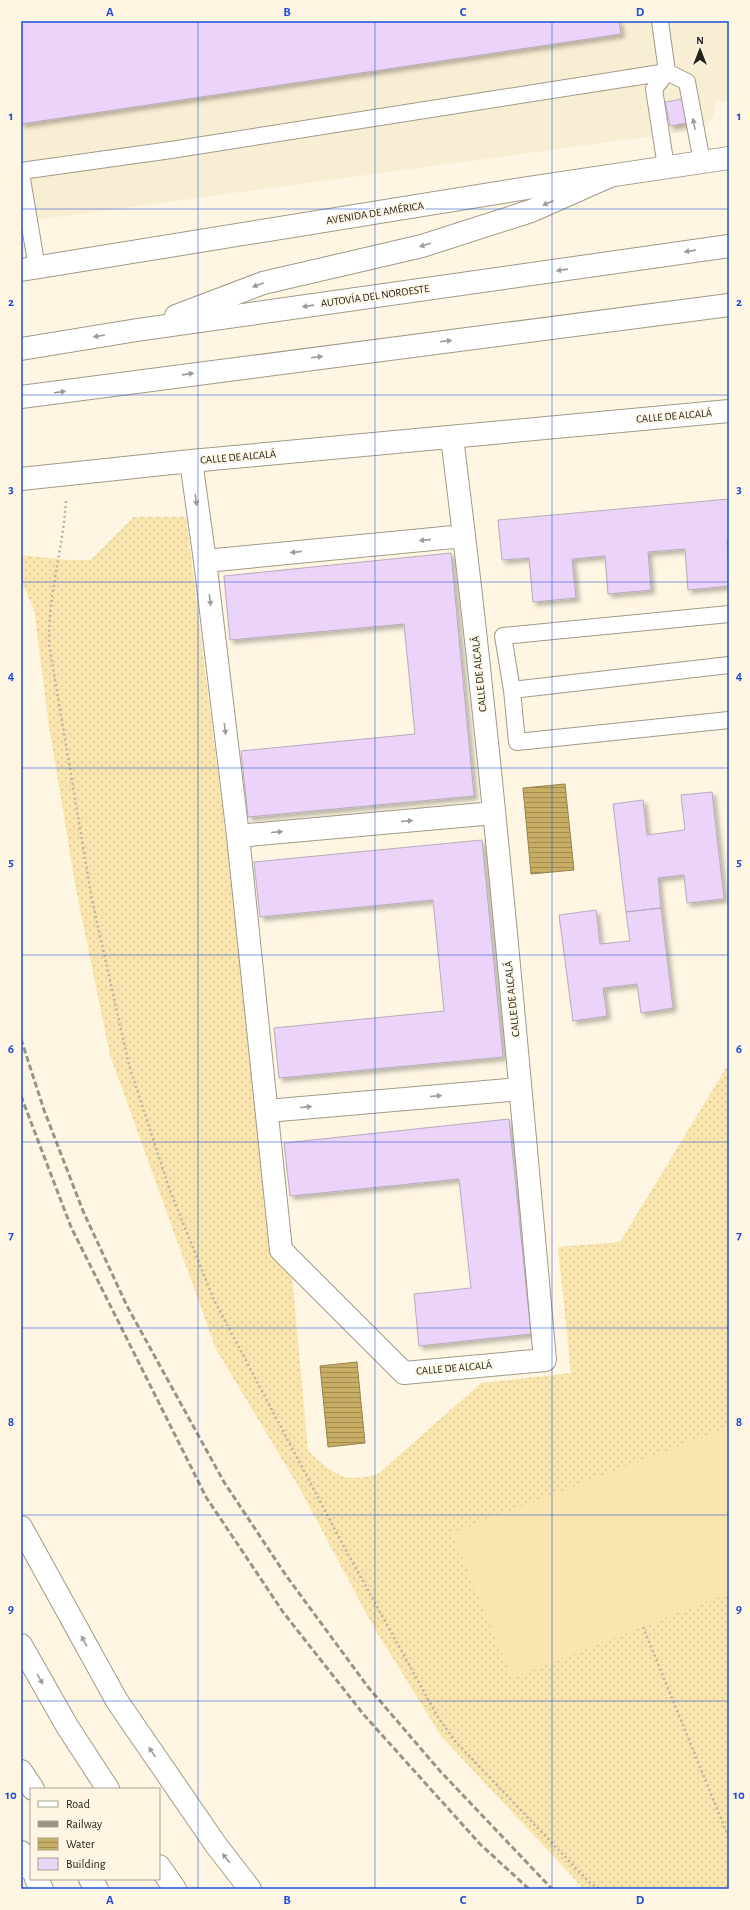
<svg xmlns="http://www.w3.org/2000/svg" width="750" height="1910" font-family="'Alegreya Sans',sans-serif">
	<style>
		.built { fill: #f8eed3 }
		.grass { fill: url(#grass-dots) }
		.garden { fill: #fae5ae }
		.water { fill: url(#water-rules); stroke: #97834f }
		.building { fill: #ebd3f9; stroke: #b6acbc; filter: url(#shadow) }
		.lines { fill: none; stroke-linecap: round; stroke-linejoin: round }
		.lane-casing { stroke: #a09a88; stroke-width: 18 }
		.street-casing { stroke: #a09a88; stroke-width: 24 }
		.highway-casing { stroke: #a09a88; stroke-width: 24 }
		.path { stroke: #bab3a4; stroke-width: 2.5; stroke-dasharray: 2 3; stroke-linecap: butt }
		.lane { stroke: #fff; stroke-width: 16 }
		.street { stroke: #fff; stroke-width: 22 }
		.highway { stroke: #fff; stroke-width: 22 }
		.rail { stroke: #999486; stroke-width: 3; stroke-dasharray: 6 3; stroke-linecap: butt }
		.oneway { fill: #9d9c98 }
		.grid { fill: none; stroke: #1d4ed8; stroke-width: 1; stroke-opacity: 0.55 }
		.labels { text-anchor: middle; dominant-baseline: central; stroke-width: 3; stroke-linejoin: round; paint-order: stroke }
		.street-label { font-size: 11px; fill: #25221b; stroke: #fef6e3 }
		.neatline { fill: none; stroke: #1d4ed8; stroke-width: 1.5 }
		.grid-label { font-size: 13px; text-anchor: middle; font-weight: bold; fill: #1d4ed8 }
	</style>
	<defs>
		<pattern id="grass-dots" width="8" height="8" patternUnits="userSpaceOnUse"><rect width="8" height="8" fill="#fae5ae"/><path d="M2 2h.1M6 6h.1" fill="none" stroke="#d6c495" stroke-width="1.8" stroke-linecap="round"/></pattern>
		<pattern id="water-rules" width="6" height="5" patternUnits="userSpaceOnUse"><rect width="6" height="5" fill="#c8ad65"/><path d="M0 2.5h6" fill="none" stroke="#a28c52"/></pattern>
		<filter id="shadow"><feDropShadow dx="3.5" dy="3.5" stdDeviation="2" flood-color="#0004"/></filter>
	</defs>
	<rect width="100%" height="100%" fill="#fef6e3"/>
	<path class="built" d="M21,21h708v80h-14l-1,12 -9,16 -684,93z"/>
	<path class="grass" d="M134,517h52l52,417 54,341 16,176c26,23 34,33 70,23l103,-91 90,-10 -13,-126 62,-5 109,-179v826h-145l-143,-153 -68,-110 -73,-137 -84,-140 -106,-294 -34,-166 -27,-163 -15,-117 -13,-28v-26l47,5h23z"/>
	<path class="garden" d="M729,1427v166l-217,85 -60,-145z"/>
	<path class="water" d="M565,784l9,86 -43,4 -8,-86z
		M357,1362l8,81 -37,4 -8,-81z"/>
	<path class="building" d="M21,21h598l2,13 -600,90z
		M683,99l4,24 -17,3 -5,-24z
		M729,499v41h-2l2,46 -41,4 -3,-41 -37,3 3,38 -43,4 -3,-38 -33,3 4,39 -43,4 -4,-44 -27,2 -4,-40z
		M451,553l23,243 -226,21 -7,-66 174,-17 -11,-110 -174,16 -6,-64z
		M712,792l12,107 -37,4 -3,-28 -26,3 3,30 -35,4 -13,-108 30,-4 4,35 38,-5 -4,-35z
		M482,840l21,217 -224,21 -5,-50 170,-17 -11,-111 -173,17 -6,-55z
		M661,908l12,100 -32,5 -4,-29 -34,4 4,28 -34,5 -14,-106 37,-5 4,34 30,-3 -4,-29z
		M509,1119l22,215 -112,12 -5,-52 57,-6 -12,-109 -169,17 -6,-53z"/>
	<g class="lines">
		<g class="lane-casing">
			<path id="lane" d="M666,167l-12,-78 13,-17 20,10 15,80
				M21,171l150,-21 496,-78 -7,-51
				M21,173l16,95
				M729,614l-226,22 9,54 5,52 212,-22
				M512,690l217,-25"/>
		</g>
		<g class="street-casing">
			<path id="street" d="M21,270l500,-81 208,-31
				M452,438c39,306 65,614 93,922l-141,13 -123,-123 -43,-414 -33,-275 259,-25
				M191,461l14,100
				M21,479l170,-18 538,-50
				M238,836l256,-23
				M267,1111l253,-22"/>
		</g>
		<g class="highway-casing">
			<path id="highway" d="M176,316l87,-33 159,-37 109,-35 79,-35
				M21,349l116,-19 592,-84
				M21,397l708,-92
				M21,1527l96,174 99,144 34,44
				M21,1645l46,81 41,63
				M21,1771l12,18
				M21,1852l10,18
				M159,1866l16,23
				M36,1879l6,10
				M90,1879l7,10"/>
		</g>
		<path class="path" d="M66,501c-3,48 -18,94 -17,143l43,256 37,165 40,123 45,112 128,243 97,176 17,23 133,140 10,7
			M643,1627l86,211"/>
		<use href="#lane" class="lane"/>
		<use href="#street" class="street"/>
		<use href="#highway" class="highway"/>
		<path class="rail" d="M21,1039l23,71 39,101 44,95 97,176 61,92 83,113 72,84 112,118
			M21,1096l50,131 135,270 77,115 81,103 116,129 49,45"/>
	</g>
	<defs><path id="oneway-solid" d="M-6-.8H1V-3.2L6.5 0L1 3.2V.8H-6Z"/></defs>
	<g class="oneway">
		<use href="#oneway-solid" transform="translate(694 124) rotate(-100)"/>
		<use href="#oneway-solid" transform="translate(548 203) rotate(157)"/>
		<use href="#oneway-solid" transform="translate(425 245) rotate(163)"/>
		<use href="#oneway-solid" transform="translate(690 251) rotate(172)"/>
		<use href="#oneway-solid" transform="translate(562 270) rotate(172)"/>
		<use href="#oneway-solid" transform="translate(258 285) rotate(160)"/>
		<use href="#oneway-solid" transform="translate(308 306) rotate(172)"/>
		<use href="#oneway-solid" transform="translate(99 336) rotate(171)"/>
		<use href="#oneway-solid" transform="translate(446 341) rotate(-7)"/>
		<use href="#oneway-solid" transform="translate(317 357) rotate(-7)"/>
		<use href="#oneway-solid" transform="translate(188 374) rotate(-8)"/>
		<use href="#oneway-solid" transform="translate(60 392) rotate(-8)"/>
		<use href="#oneway-solid" transform="translate(196 500) rotate(82)"/>
		<use href="#oneway-solid" transform="translate(425 540) rotate(174)"/>
		<use href="#oneway-solid" transform="translate(296 552) rotate(174)"/>
		<use href="#oneway-solid" transform="translate(210 600) rotate(83)"/>
		<use href="#oneway-solid" transform="translate(225 729) rotate(83)"/>
		<use href="#oneway-solid" transform="translate(407 821) rotate(-5)"/>
		<use href="#oneway-solid" transform="translate(277 832) rotate(-5)"/>
		<use href="#oneway-solid" transform="translate(436 1096) rotate(-5)"/>
		<use href="#oneway-solid" transform="translate(306 1107) rotate(-5)"/>
		<use href="#oneway-solid" transform="translate(84 1641) rotate(-119)"/>
		<use href="#oneway-solid" transform="translate(40 1679) rotate(60)"/>
		<use href="#oneway-solid" transform="translate(152 1752) rotate(-124)"/>
		<use href="#oneway-solid" transform="translate(226 1858) rotate(-128)"/>
	</g>
	<path class="grid" d="M198,21v1868M375,21v1868M552,21v1868M21,209h708M21,395h708M21,582h708M21,768h708M21,955h708M21,1142h708M21,1328h708M21,1515h708M21,1701h708"/>
	<g class="labels">
		<g class="street-label">
			<text transform="translate(375 213) rotate(-9)">AVENIDA DE AMÉRICA</text>
			<text transform="translate(375 296) rotate(-8)">AUTOVÍA DEL NORDESTE</text>
			<text transform="translate(674 416) rotate(-5)">CALLE DE ALCALÁ</text>
			<text transform="translate(238 457) rotate(-5)">CALLE DE ALCALÁ</text>
			<text transform="translate(479 674) rotate(-96)">CALLE DE ALCALÁ</text>
			<text transform="translate(512 999) rotate(-96)">CALLE DE ALCALÁ</text>
			<text transform="translate(454 1368) rotate(-5)">CALLE DE ALCALÁ</text>
		</g>
	</g>
	<rect width="750" height="1910" fill="none" stroke="#fef6e3" stroke-width="44"/>
	<rect x="30" y="1788" width="130" height="92" fill="#fef6e3" stroke="#a7a193"/>
	<rect x="38" y="1801" width="20" height="6" fill="#ffffff" stroke="#a7a193"/>
	<text x="66" y="1808" font-size="12" fill="#25221b">Road</text>
	<rect x="38" y="1821" width="20" height="6" fill="#999486" stroke="#a7a193"/>
	<text x="66" y="1828" font-size="12" fill="#25221b">Railway</text>
	<rect x="38" y="1838" width="20" height="12" fill="url(#water-rules)" stroke="#a7a193"/>
	<text x="66" y="1848" font-size="12" fill="#25221b">Water</text>
	<rect x="38" y="1858" width="20" height="12" fill="#ebd3f9" stroke="#a7a193"/>
	<text x="66" y="1868" font-size="12" fill="#25221b">Building</text>
	<g transform="translate(700 50)" stroke="#fef6e3" stroke-width="3" paint-order="stroke">
	<path d="M0-3L7 15L0 10L-7 15Z" fill="#25221b"/>
	<text y="-6" font-size="11" font-weight="bold" text-anchor="middle" fill="#25221b">N</text>
	</g>
	<rect x="22" y="22" width="706" height="1866" class="neatline"/>
	<g class="grid-label">
		<text x="110" y="16">A</text>
		<text x="287" y="16">B</text>
		<text x="463" y="16">C</text>
		<text x="640" y="16">D</text>
		<text x="11" y="120">1</text>
		<text x="739" y="120">1</text>
		<text x="11" y="306">2</text>
		<text x="739" y="306">2</text>
		<text x="11" y="493">3</text>
		<text x="739" y="493">3</text>
		<text x="11" y="680">4</text>
		<text x="739" y="680">4</text>
		<text x="11" y="866">5</text>
		<text x="739" y="866">5</text>
		<text x="11" y="1053">6</text>
		<text x="739" y="1053">6</text>
		<text x="11" y="1239">7</text>
		<text x="739" y="1239">7</text>
		<text x="11" y="1426">8</text>
		<text x="739" y="1426">8</text>
		<text x="11" y="1613">9</text>
		<text x="739" y="1613">9</text>
		<text x="11" y="1799">10</text>
		<text x="739" y="1799">10</text>
		<text x="110" y="1904">A</text>
		<text x="287" y="1904">B</text>
		<text x="463" y="1904">C</text>
		<text x="640" y="1904">D</text>
	</g>
</svg>
